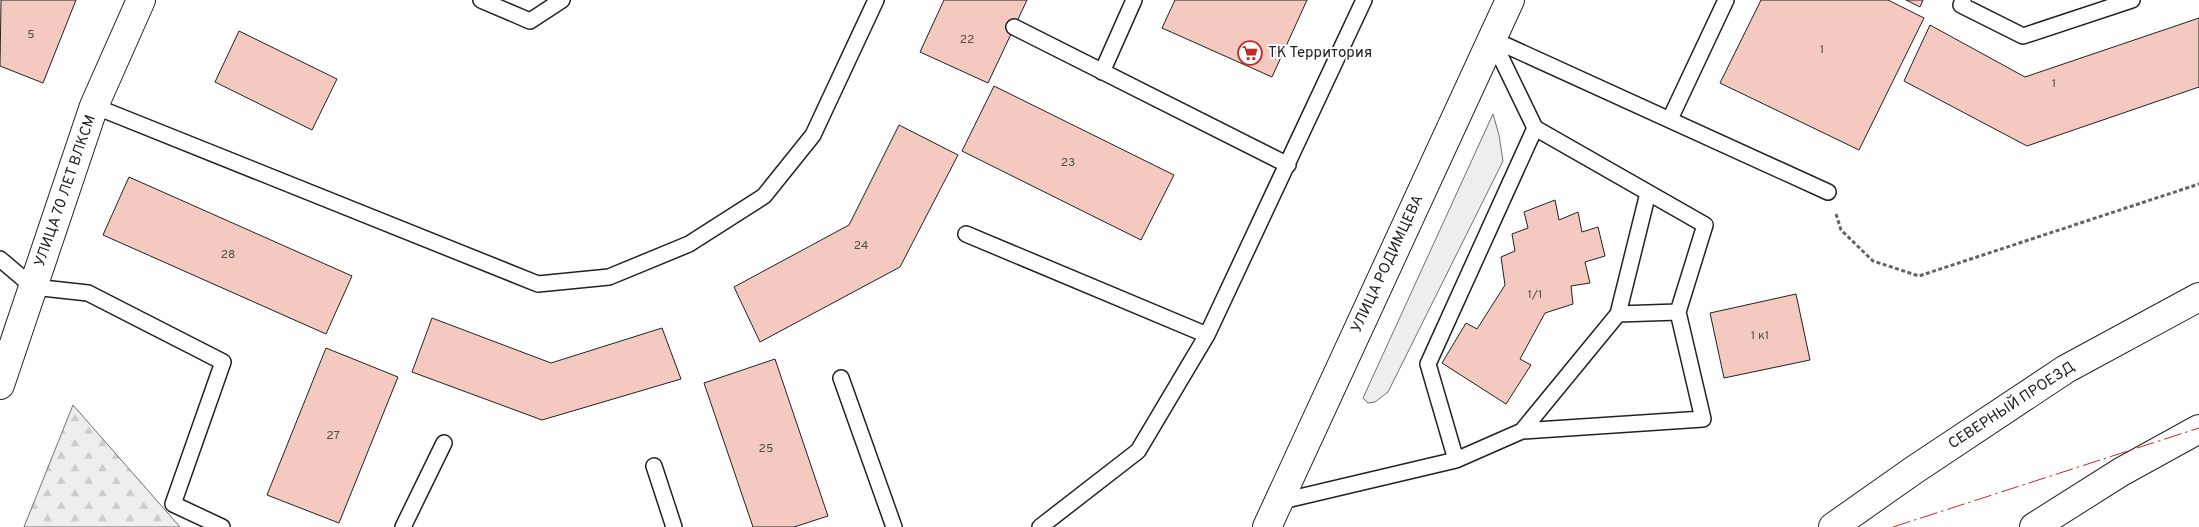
<svg xmlns="http://www.w3.org/2000/svg" width="2199" height="527" font-family="Overpass,sans-serif">
	<style>
		.green { fill: #eee; stroke: #6f6f6f }
		.forest { fill: url(#forest-firs); stroke: #6f6f6f }
		.building { fill: #f3c9c0; stroke: #222 }
		.lines { fill: none; stroke-linecap: round; stroke-linejoin: round }
		.lane-casing { stroke: #222; stroke-width: 18 }
		.street-casing { stroke: #222; stroke-width: 30 }
		.secondary-casing { stroke: #222; stroke-width: 30 }
		.path { stroke: #646464; stroke-width: 3; stroke-dasharray: 4 2.5; stroke-linecap: butt }
		.lane { stroke: #fff; stroke-width: 15 }
		.street { stroke: #fff; stroke-width: 28 }
		.secondary { stroke: #fff; stroke-width: 28 }
		.power { stroke: #c62828; stroke-width: 1; stroke-dasharray: 18 4 2.5 4; stroke-linecap: butt }
		.labels { text-anchor: middle; dominant-baseline: central; stroke-width: 4; stroke-linejoin: round; paint-order: stroke }
		.number-label { font-size: 12px; fill: #564c4a }
		.poi-label { font-size: 15px; fill: #222; stroke: #fff; text-anchor: start }
		.street-label { font-size: 15px; fill: #222; stroke: #fff }
	</style>
	<defs>
		<pattern id="forest-firs" width="22" height="20" patternUnits="userSpaceOnUse" patternTransform="scale(1.25)"><rect width="22" height="20" fill="#eee"/><path d="M5 1l3.5 6h-7zM16 11l3.5 6h-7z" fill="#ccc"/></pattern>
	</defs>
	<rect width="100%" height="100%" fill="#fff"/>
	<path class="green" d="M1493,114l6,21 4,26 -115,231 -13,10 -7,1 -5,-5z"/>
	<path class="forest" d="M73,405l107,122h-156z"/>
	<path class="building" d="M1,0h75l-33,83 -43,-17z
		M944,0h83l-39,83 -68,-31z
		M1175,0h132l-35,77 -110,-49z
		M1761,0h127l36,18 -65,132 -139,-67z
		M1906,0h17l-3,7z
		M2199,18v69l-172,59 -123,-65 26,-56 95,52z
		M239,31l98,48 -25,51 -97,-48z
		M994,86l180,89 -33,65 -179,-89z
		M899,125l59,30 -58,112 -140,75 -26,-55 115,-62z
		M129,177l223,99 -26,58 -223,-99z
		M1555,200l4,20 19,-8 4,20 16,-5 7,29 -20,6 5,21 -19,3 2,18 -28,9 -25,46 11,6 -25,39 -64,-41 24,-40 11,6 28,-44 -4,-28 14,-6 -3,-17 16,-6 -4,-16z
		M1796,294l14,66 -86,18 -14,-65z
		M432,318l119,45 111,-35 19,51 -139,41 -130,-48z
		M326,348l72,29 -59,146 -72,-28z
		M775,359l53,157 -34,11h-41l-49,-144z"/>
	<g class="lines">
		<g class="lane-casing">
			<path id="lane" d="M481,0l49,21 32,-21
				M1963,0l-2,5 62,31 109,-36
				M1014,27l274,138
				M1492,39l336,153
				M1102,72l32,-72
				M94,106l444,178 71,-7 80,-33 75,-48 49,-61 63,-135
				M1670,119l56,-119
				M966,234l241,101
				M0,259l33,28 55,6 135,69 -50,142 49,23
				M1618,314l60,-2
				M841,378l53,149
				M1522,431l96,-117 30,-121
				M1456,460l66,-29 181,-12 -25,-107 27,-87 -170,-97
				M654,466l20,61
				M1278,502l178,-42 -28,-96 107,-236 -43,-89
				M403,527l41,-84
				M1040,527l98,-76 69,-116 157,-335"/>
		</g>
		<g class="street-casing">
			<path id="street" d="M0,385l94,-279 47,-106"/>
		</g>
		<g class="secondary-casing">
			<path id="secondary" d="M1267,527l243,-527
				M1833,527l81,-57 152,-101 133,-72
				M2034,527l87,-55 78,-43"/>
		</g>
		<path class="path" d="M1836,214l5,16 32,31 46,15 280,-92"/>
		<use href="#lane" class="lane"/>
		<use href="#street" class="street"/>
		<use href="#secondary" class="secondary"/>
		<path class="power" d="M1893,527l306,-99"/>
	</g>
	<defs>
		<g id="supermarket-ring" transform="scale(1.25)"><circle r="9.5" fill="#fff" stroke="#c62828" stroke-width="1.5"/><path d="M-6-5.5h2.5l.6 2H6L4.5 2H-2.5L-4.4-4H-6ZM-1.5 3.2a1.3 1.3 0 1 0 .1 0ZM3 3.2a1.3 1.3 0 1 0 .1 0Z" fill="#c62828"/></g>
	</defs>
	<g fill-rule="evenodd">
		<use href="#supermarket-ring" x="1250" y="53"/>
	</g>
	<g class="labels">
		<g class="number-label">
			<text x="31" y="35">5</text>
			<text x="967" y="40">22</text>
			<text x="1822" y="50">1</text>
			<text x="2054" y="84">1</text>
			<text x="1068" y="163">23</text>
			<text x="861" y="246">24</text>
			<text x="228" y="255">28</text>
			<text x="1535" y="295">1/1</text>
			<text x="1760" y="336">1 к1</text>
			<text x="333" y="436">27</text>
			<text x="766" y="449">25</text>
		</g>
		<g class="poi-label">
			<text x="1268" y="53">ТК Территория</text>
		</g>
		<g class="street-label">
			<text transform="translate(66 191) rotate(-71)">УЛИЦА 70 ЛЕТ ВЛКСМ</text>
			<text transform="translate(1388 264) rotate(-65)">УЛИЦА РОДИМЦЕВА</text>
			<text transform="translate(2012 406) rotate(-33)">СЕВЕРНЫЙ ПРОЕЗД</text>
		</g>
	</g>
</svg>
